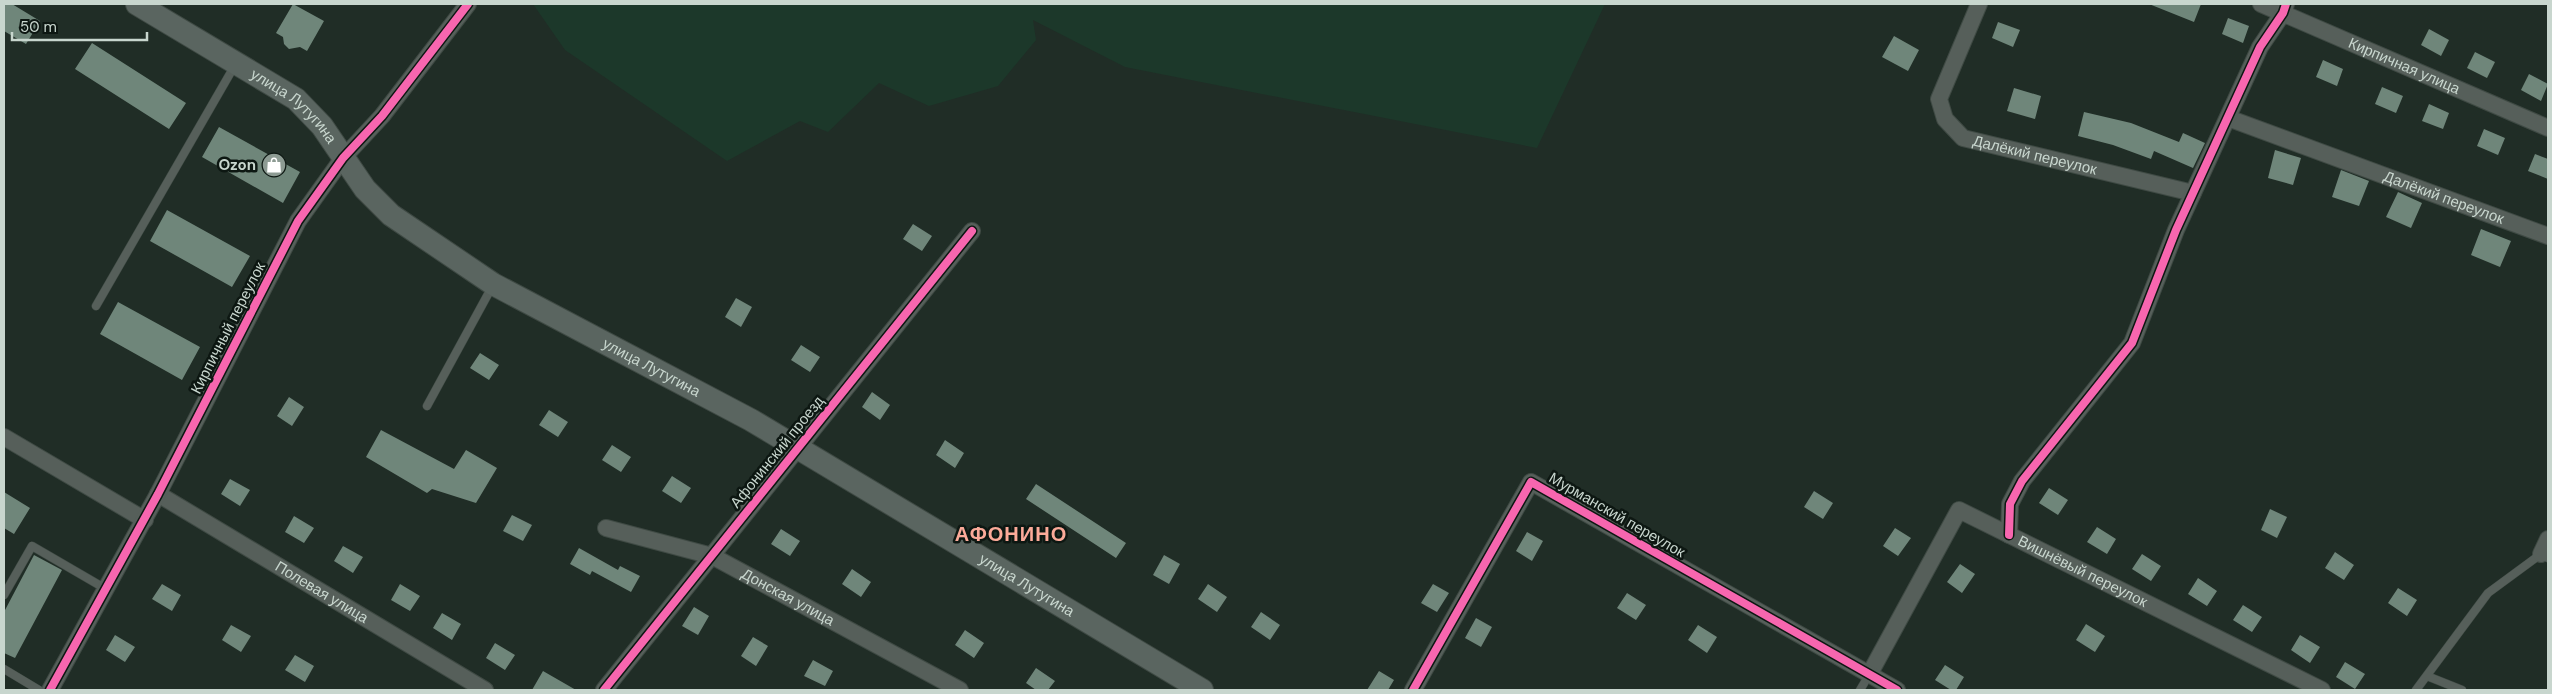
<svg xmlns="http://www.w3.org/2000/svg" width="2552" height="694" font-family="'DM Sans',sans-serif">
	<style>
		.built { fill: #1c382a }
		.building { fill: #6f867a }
		.lines { fill: none; stroke-linecap: round; stroke-linejoin: round }
		.lane-casing { stroke: #3f4a44; stroke-width: 9 }
		.street-casing { stroke: #3f4a44; stroke-width: 18 }
		.secondary-casing { stroke: #3f4a44; stroke-width: 24 }
		.lane { stroke: #565f5a; stroke-width: 8 }
		.street { stroke: #565f5a; stroke-width: 16 }
		.secondary { stroke: #5a6560; stroke-width: 22 }
		.cycleway-casing { stroke: #0d1712; stroke-width: 11 }
		.cycleway { stroke: #f766af; stroke-width: 8 }
		.labels { text-anchor: middle; dominant-baseline: central; stroke-width: 5; stroke-linejoin: round; paint-order: stroke }
		.street-label { font-size: 15px; fill: #c8d6ce; stroke: #0d1712 }
		.poi-label { font-size: 15px; font-weight: bold; fill: #c8d6ce; stroke: #0d1712; text-anchor: end }
		.district-label { font-size: 20px; font-weight: bold; letter-spacing: 1px; fill: #fbaa99; stroke: #0d1712 }
	</style>
	<rect width="100%" height="100%" fill="#202d26"/>
	<path class="built" d="M533,4h1072l-68,144 -412,-81 -92,-47 3,20 -38,46 -69,20 -50,-23 -51,49 -28,-11 -73,40 -162,-111z"/>
	<path class="building" d="M4,4h8l28,17 -14,23 -22,-13z
		M293,4l31,17 -17,30 -7,-4 -11,2 -5,-5 -1,-7 -7,-4z
		M2149,4h52l-7,18z
		M2228,18l21,8 -6,17 -21,-9z
		M1998,22l22,8 -7,17 -21,-9z
		M2429,29l20,11 -8,16 -20,-11z
		M1894,36l25,14 -11,21 -26,-14z
		M92,43l94,60 -17,26 -94,-60z
		M2475,52l20,10 -8,16 -20,-10z
		M2323,60l20,9 -6,17 -21,-9z
		M2529,74l19,10 -7,17 -20,-11z
		M2382,87l21,9 -7,17 -21,-9z
		M2014,88l27,8 -6,23 -28,-8z
		M2429,104l20,9 -6,16 -21,-8z
		M2084,112l47,11 48,19 4,-9 22,10 -12,25 -39,-17 -3,8 -38,-14 -35,-9z
		M219,127l81,45 -17,31 -81,-46z
		M2484,129l21,9 -7,17 -21,-9z
		M2275,150l26,8 -8,27 -25,-7z
		M2535,154l13,5v20l-20,-8z
		M2341,170l28,11 -10,25 -27,-9z
		M2398,192l24,11 -11,25 -25,-11z
		M167,210l83,46 -18,31 -82,-46z
		M913,224l19,12 -10,15 -19,-12z
		M2481,229l30,12 -11,26 -29,-12z
		M736,298l16,9 -11,20 -16,-10z
		M118,302l82,45 -18,33 -82,-46z
		M801,345l19,12 -10,15 -19,-12z
		M480,353l19,12 -10,15 -19,-12z
		M872,392l18,13 -10,15 -18,-13z
		M289,397l15,10 -12,19 -15,-10z
		M549,410l19,12 -10,15 -19,-12z
		M381,430l73,39 12,-19 31,18 -21,35 -44,-14 -5,4 -61,-36z
		M945,440l19,13 -9,15 -19,-13z
		M612,445l19,12 -10,15 -19,-12z
		M672,476l19,12 -10,15 -19,-12z
		M230,479l20,11 -10,16 -19,-12z
		M1036,484l90,59 -10,15 -90,-59z
		M2049,488l19,12 -10,15 -19,-12z
		M1814,491l19,12 -10,16 -19,-12z
		M4,492l26,16 -16,26 -10,-6z
		M2270,509l17,8 -10,21 -16,-8z
		M512,515l20,10 -9,16 -20,-10z
		M294,516l20,12 -10,15 -19,-11z
		M2097,527l19,12 -9,15 -20,-12z
		M1895,528l16,10 -13,18 -15,-10z
		M781,529l19,12 -10,15 -19,-12z
		M1527,532l16,9 -11,20 -16,-10z
		M343,546l20,11 -10,16 -19,-12z
		M579,548l39,22 2,-4 20,10 -9,16 -39,-21 -2,4 -20,-11z
		M2335,552l19,13 -10,15 -19,-12z
		M2142,554l19,12 -10,15 -19,-12z
		M34,555l28,15 -47,88 -11,-5v-41z
		M1164,555l16,9 -11,20 -16,-9z
		M1960,564l15,10 -13,19 -15,-11z
		M852,569l19,13 -10,15 -19,-13z
		M2198,578l19,13 -10,15 -19,-12z
		M162,584l19,11 -9,16 -20,-12z
		M400,584l20,12 -10,15 -19,-11z
		M1208,584l19,13 -10,15 -19,-13z
		M1433,584l16,9 -12,19 -16,-9z
		M2398,588l19,12 -10,16 -19,-13z
		M1627,593l19,12 -10,15 -19,-12z
		M2243,605l19,12 -10,15 -19,-12z
		M694,607l15,9 -11,19 -16,-9z
		M1261,612l19,13 -10,15 -19,-13z
		M442,613l19,11 -9,16 -19,-12z
		M1476,618l16,9 -11,20 -16,-9z
		M2086,624l19,12 -10,16 -19,-12z
		M231,625l20,11 -10,16 -19,-12z
		M1698,625l19,12 -10,16 -19,-13z
		M965,630l19,13 -10,15 -19,-13z
		M115,635l20,12 -10,15 -19,-12z
		M2300,635l20,12 -10,16 -19,-13z
		M753,637l15,9 -12,20 -15,-10z
		M495,643l20,12 -10,15 -19,-12z
		M295,655l19,11 -9,16 -20,-12z
		M813,660l20,11 -8,15 -21,-10z
		M2345,662l20,12 -10,15 -19,-12z
		M1945,665l19,12 -8,13h-5l-16,-10z
		M1036,668l19,13 -7,9h-12l-10,-7z
		M543,671l33,19h-44z
		M1379,671l15,9 -6,10h-21z"/>
	<g class="lines">
		<g class="lane-casing">
			<path id="lane" d="M96,306l139,-241
				M427,406l66,-121
				M4,595l28,-49 74,43
				M4,669l35,21
				M2427,676l35,14
				M1860,690l9,-15
				M2416,690l72,-97 53,-39 7,4"/>
		</g>
		<g class="street-casing">
			<g id="street">
				<path id="s1" d="M1979,4l-40,95 6,20 18,19 230,55"/>
				<path id="s2" d="M2261,4l287,124"/>
				<path id="s3" d="M2228,118l320,118"/>
				<path d="M4,437l141,83"/>
				<path id="s4" d="M158,494l327,196"/>
				<path id="s5" d="M606,528l106,28 248,134"/>
				<path d="M2009,535l1,-31 12,-23 110,-138 44,-113 84,-183 23,-34 3,-9"/>
				<path d="M2541,554l7,-15"/>
				<path id="s6" d="M1869,675l90,-165 363,180"/>
				<path d="M50,690l108,-196 140,-273 45,-63 39,-42 86,-112"/>
				<path d="M604,690l368,-459"/>
				<path d="M1413,690l118,-208 366,208"/>
			</g>
		</g>
		<g class="secondary-casing">
			<g id="secondary">
				<path id="s7" d="M137,4l159,95 26,27 43,63 26,26 102,69 258,136 451,270"/>
			</g>
		</g>
		<use href="#lane" class="lane"/>
		<use href="#street" class="street"/>
		<use href="#secondary" class="secondary"/>
		<g class="cycleway-casing">
			<path id="cycleway" d="M2009,535l1,-31 12,-23 110,-138 44,-113 84,-183 23,-34 3,-9
				M50,690l108,-196 140,-273 45,-63 39,-42 86,-112
				M604,690l368,-459
				M1413,690l118,-208 366,208"/>
		</g>
		<use href="#cycleway" class="cycleway"/>
	</g>
	<defs>
		<g id="shop-disc" transform="scale(1.25)"><circle r="9.5" fill="#8d9b93" stroke="#0d1712"/><path d="M-5-2.5h2.3a2.7 3.5 0 0 1 5.4 0H5L5.5 6h-11ZM-1.5-2.5h3a1.5 2.3 0 0 0-3 0Z" fill="#fff"/></g>
	</defs>
	<g fill-rule="evenodd">
		<use href="#shop-disc" x="274" y="165"/>
	</g>
	<g class="labels">
		<g class="street-label">
			<text stroke="none"><textPath href="#s2" startOffset="156">Кирпичная улица</textPath></text>
			<text stroke="none"><textPath href="#s7" startOffset="188">улица Лутугина</textPath></text>
			<text stroke="none"><textPath href="#s1" startOffset="224">Далёкий переулок</textPath></text>
			<text stroke="none"><textPath href="#s3" startOffset="230">Далёкий переулок</textPath></text>
			<text transform="translate(228 328) rotate(-63)">Кирпичный переулок</text>
			<text stroke="none"><textPath href="#s7" startOffset="638">улица Лутугина</textPath></text>
			<text transform="translate(777 452) rotate(-51)">Афонинский проезд</text>
			<text transform="translate(1617 515) rotate(30)">Мурманский переулок</text>
			<text stroke="none"><textPath href="#s6" startOffset="326">Вишнёвый переулок</textPath></text>
			<text stroke="none"><textPath href="#s7" startOffset="1072">улица Лутугина</textPath></text>
			<text stroke="none"><textPath href="#s4" startOffset="191">Полевая улица</textPath></text>
			<text stroke="none"><textPath href="#s5" startOffset="196">Донская улица</textPath></text>
		</g>
		<g class="poi-label">
			<text x="256" y="165">Ozon</text>
		</g>
		<g class="district-label">
			<text x="1011" y="534">АФОНИНО</text>
		</g>
	</g>
	<rect width="2552" height="694" fill="none" stroke="#c8d6ce" stroke-width="10"/>
	<path d="M12 32v8h135v-8" fill="none" stroke="#c8d6ce" stroke-width="2.5"/>
	<text x="20" y="32" font-size="15" fill="#c8d6ce" stroke="#0d1712" stroke-width="4" paint-order="stroke">50 m</text>
</svg>
